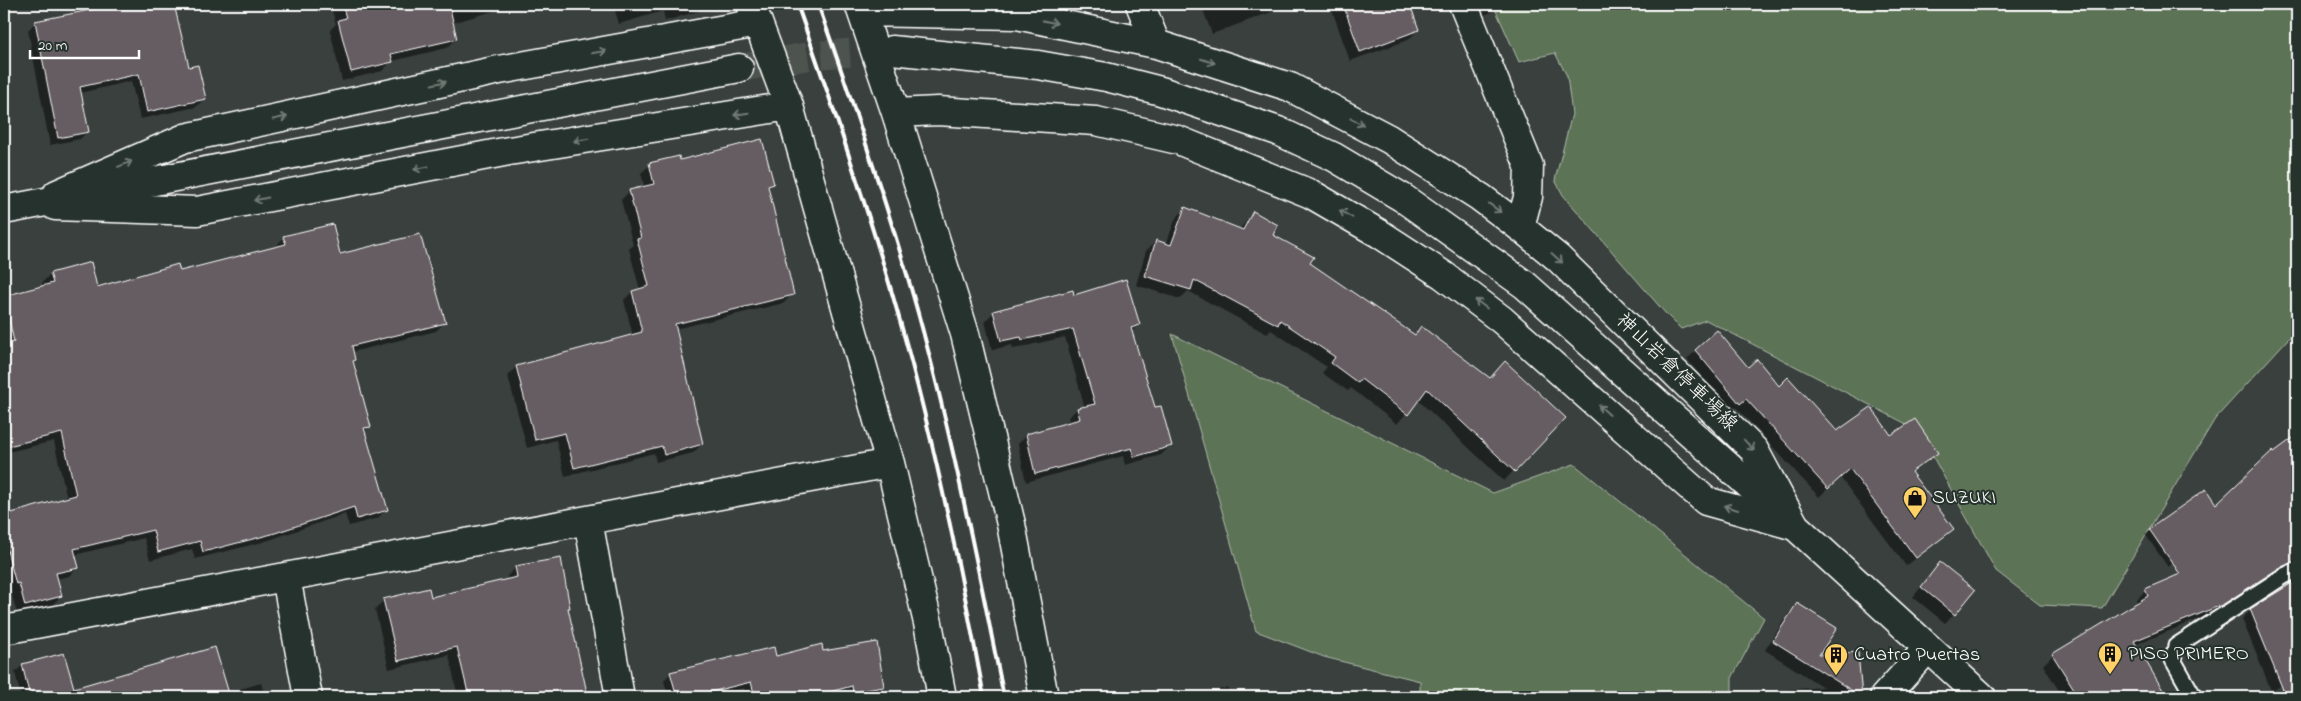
<svg xmlns="http://www.w3.org/2000/svg" width="2301" height="701" font-family="'Indie Flower','Klee One',sans-serif">
	<style>
		.green { fill: #5d7357; stroke: #aeb9ab }
		.shadow { fill: #0007 }
		.building { fill: #665d62; stroke: #fff }
		.lines { fill: none; stroke-linecap: round; stroke-linejoin: round }
		.secondary-tunnel { stroke: #4d5350; stroke-width: 28; stroke-dasharray: 28 14; stroke-linecap: butt }
		.lane-casing { stroke: #fff; stroke-width: 19 }
		.street-casing { stroke: #fff; stroke-width: 31 }
		.secondary-casing { stroke: #fff; stroke-width: 31 }
		.lane { stroke: #26332d; stroke-width: 15 }
		.street { stroke: #26332d; stroke-width: 28 }
		.secondary { stroke: #26332d; stroke-width: 28 }
		.rail { stroke: #fff; stroke-width: 4 }
		.oneway { stroke: #727a76 }
		.labels { text-anchor: middle; dominant-baseline: central; stroke-width: 4; stroke-linejoin: round; paint-order: stroke }
		.street-label { font-size: 20px; fill: #fff; stroke: #26332d }
		.poi-label { font-size: 20px; fill: #fff; stroke: #26332d; text-anchor: start }
	</style>
	<rect width="100%" height="100%" fill="#39403d"/>
	<filter id="ink" filterUnits="userSpaceOnUse"><feTurbulence type="fractalNoise" baseFrequency=".02" numOctaves="2"/><feDisplacementMap in="SourceGraphic" scale="10" xChannelSelector="R" yChannelSelector="G"/><feConvolveMatrix kernelMatrix="1 2 1 2 8 2 1 2 1" color-interpolation-filters="sRGB"/></filter>
	<g filter="url(#ink)">
		<path class="green" d="M1493,4h804v325l-82,90 -113,189 -62,-3 -44,-34 -78,-141 -212,-110 -25,9 -15,-15 -103,-119 -8,-15 17,-66 -5,-38 -12,-23 -36,9z
			M1172,334l321,159 81,-29 190,154 -32,60v19h-312v-16l-96,-24 -68,-26z"/>
		<path class="shadow" d="M93,4h80l15,65 16,30 -8,8 -56,12 -9,-38 -51,12 8,38 -8,8 -30,6 -22,-115 8,-8 58,-12z
			M330,4h188l-66,19 4,16 -9,9 -55,13 -10,10 -40,10 -12,-51 6,-6z
			M613,4h92l-6,7 -34,10 -2,-10 -44,13z
			M1201,4h92l-81,30z
			M1330,4h78l10,26 -10,10 -58,21z
			M1468,4h40l-4,3 -30,12z
			M679,161l93,23 -4,4 24,106 -8,9 -109,26 27,115 -9,9 -37,9 -2,-9 -89,23 -9,-36 -29,8 -19,-72 8,-9 117,-31 -9,-36 8,-8 8,-2 -11,-41 4,-4 -12,-45 9,-9 15,-3 -4,-15 9,-8z
			M1186,208l53,22 14,-17 18,23 143,99 7,-7 69,51 74,39 -60,63 -86,-81 -21,24 -46,-36 -3,3 -26,-18 5,-6 -56,-37 -4,4 -79,-43 -8,8 -44,-14 10,-34 10,-10 10,3 10,-26z
			M284,237l56,19 105,66 -9,9 -84,21v10l17,64 -5,6 22,77 -8,9 -29,8 -4,-12 -82,28 -68,17 -3,-10 -42,11 -6,-22 -70,17 4,12 -9,9 -13,3 5,17 -9,9 -35,9 -6,-23 -4,1 -3,-14v-62l63,-17 -13,-58 -50,12v-156l39,-10 -1,-4 8,-9 46,14 83,-15 97,-25v-2z
			M1074,297l65,28 -8,7 23,77 16,37 -9,9 -36,10 -2,-9 -97,26 -8,-38 9,-9 43,-12 -2,-5 9,-9 8,-1 -20,-71 -52,12 -1,-4 -20,5 -7,-29 9,-9z
			M1696,351l52,18 31,19 58,44 54,5 46,15 -26,21 42,56 -47,37 -66,-89 -21,20 -83,-90 -6,5 -43,-53z
			M2206,491l16,35 -54,41 -23,-33z
			M2291,562l-11,10 -67,41 -78,32 30,52h-102l-20,-32 10,-10 85,-51 -2,-4 10,-10z
			M1940,564l14,50 -9,9 -32,-26z
			M516,568l51,41 21,88h-130l-9,-42 -60,14 -14,-60 9,-9 46,-1 78,-19 -1,-4z
			M2297,582v97l-26,11 -29,-71 9,-9z
			M1797,605l20,52 39,-4 5,44h-113l4,-4 71,-6 -58,-37 23,-36z
			M822,652l61,35 -7,7 -19,3h-111l-2,-9 -36,9h-40l-4,-17 7,-7z
			M63,654l10,36 154,3 34,-10 4,14h-244l-6,-25 7,-6z
			M1228,688l2,9h-50z"/>
		<path class="building" d="M120,4h54l15,63 9,-2 8,34 -59,13 -8,-38 -59,13 9,45 -31,6 -23,-117z
			M342,4h107l8,35 -66,15 2,8 -42,10 -13,-52 8,-2z
			M1343,4h67l9,26 -59,22z
			M762,139l12,45 -6,2 26,109 -119,29 28,120 -39,11 -2,-9 -88,22 -9,-35 -30,7 -19,-74 126,-34 -10,-41 17,-5 -12,-47 4,-1 -12,-48 25,-6 -5,-21 30,-7 1,4z
			M1185,207l58,23 10,-19 25,14 -5,10 41,22 -4,6 105,72 6,-9 69,52 15,-17 61,57 -51,54 -88,-83 -19,26 -47,-36 -3,4 -27,-20 4,-6 -55,-37 -2,5 -84,-45 -3,10 -46,-14 11,-36 15,5z
			M333,224l7,30 80,-20 26,89 -94,23 3,14 -2,1 18,66 -7,1 24,82 -31,9 -3,-12 -82,27 -69,18 -3,-11 -42,11 -5,-22 -79,19 5,19 -23,5 6,23 -37,10 -6,-23 -3,1 -12,-45v-24l72,-20 -14,-62 -58,14v-103l10,-2 -10,-46 49,-13 -3,-10 41,-11 6,25 81,-23 2,7 106,-27 -3,-8z
			M1126,279l14,46 -9,3 24,79 6,-1 11,40 -38,11 -2,-9 -97,26 -9,-40 54,-15 -3,-11 18,-4 -22,-75 -51,11 -1,-3 -20,4 -8,-30 80,-21 1,5z
			M1717,330l31,37 9,-8 22,27 9,-9 49,54 34,-24 20,28 24,-16 23,34 -27,19 43,57 -38,29 -66,-89 -22,20 -82,-90 -6,5 -45,-54z
			M2297,435v126l-18,7 -55,36 -90,37 33,56h-88l-27,-43 96,-58 -3,-7 35,-15 -31,-45 57,-40 10,15 57,-54 1,2z
			M561,558l9,50h-2l20,89h-119l-12,-50 -59,14 -15,-62 46,-11 2,9 86,-20 -2,-11z
			M1940,562l35,28 -20,25 -34,-28z
			M2297,580v117h-11l-36,-88z
			M1797,603l40,25 -18,27 39,-3 4,45 -89,-56z
			M877,642l7,45 -31,5 -1,-6 -41,11h-56l-4,-15 -61,15h-13l-7,-25 104,-25 2,9 46,-12 1,7z
			M215,647l15,50h-159l-1,-5 -18,5h-22l-8,-33 42,-11 10,35z"/>
		<g class="lines">
			<path class="secondary-tunnel" d="M739,68l76,-13 77,-5"/>
			<g class="lane-casing">
				<path id="lane" d="M2194,697l-21,-37 3,-14 108,-70 13,-6"/>
			</g>
			<g class="street-casing">
				<path id="street" d="M751,4l38,102 101,357 38,160 14,74
					M859,4l37,109 69,221 46,190 33,173
					M1140,4l16,40
					M862,12l155,3 139,29 134,43 99,52 91,58 40,30
					M896,113l42,-2 158,10 82,19 133,54 69,40 63,41 59,45 204,181 89,25
					M57,194l128,-56 314,-68 259,-47
					M55,206l142,5 312,-60 280,-45
					M588,520l32,177
					M286,577l22,120
					M4,630l886,-167
					M1884,697l44,-49"/>
			</g>
			<g class="secondary-casing">
				<path id="secondary" d="M1463,4l66,162 -1,31 -8,30 38,31 196,192 41,76 187,171
					M892,50l146,15 68,12 55,14 117,40 56,26 69,41 122,87 270,241
					M4,210l735,-142"/>
			</g>
			<use href="#lane" class="lane"/>
			<use href="#street" class="street"/>
			<use href="#secondary" class="secondary"/>
			<path class="rail" d="M797,4c37,105 73,210 103,317 35,123 61,250 84,376
				M818,4c36,102 71,205 100,309 35,126 60,256 86,384"/>
		</g>
		<defs><path id="oneway-shaft" d="M-6 0H5M1.5-3L5.5 0L1.5 3" fill="none" stroke-width="1.6" stroke-linecap="round" stroke-linejoin="round" transform="scale(1.25)"/></defs>
		<g class="oneway">
			<use href="#oneway-shaft" transform="translate(1050 22) rotate(12)"/>
			<use href="#oneway-shaft" transform="translate(599 52) rotate(-10)"/>
			<use href="#oneway-shaft" transform="translate(1208 61) rotate(18)"/>
			<use href="#oneway-shaft" transform="translate(439 83) rotate(-12)"/>
			<use href="#oneway-shaft" transform="translate(741 114) rotate(171)"/>
			<use href="#oneway-shaft" transform="translate(280 118) rotate(-12)"/>
			<use href="#oneway-shaft" transform="translate(1357 122) rotate(28)"/>
			<use href="#oneway-shaft" transform="translate(581 140) rotate(171)"/>
			<use href="#oneway-shaft" transform="translate(125 164) rotate(-23)"/>
			<use href="#oneway-shaft" transform="translate(421 168) rotate(169)"/>
			<use href="#oneway-shaft" transform="translate(261 199) rotate(169)"/>
			<use href="#oneway-shaft" transform="translate(1495 208) rotate(36)"/>
			<use href="#oneway-shaft" transform="translate(1346 214) rotate(-150)"/>
			<use href="#oneway-shaft" transform="translate(1557 258) rotate(42)"/>
			<use href="#oneway-shaft" transform="translate(1481 304) rotate(-143)"/>
			<use href="#oneway-shaft" transform="translate(1604 410) rotate(-138)"/>
			<use href="#oneway-shaft" transform="translate(1749 445) rotate(46)"/>
			<use href="#oneway-shaft" transform="translate(1731 508) rotate(-164)"/>
		</g>
	</g>
	<defs>
		<g id="shop-pin" transform="scale(1.25)"><path d="M0 17L-7.5 6A9.5 9.5 0 1 1 7.5 6Z" fill="#ffd166" stroke="#26332d"/><path d="M-5-2.5h2.3a2.7 3.5 0 0 1 5.4 0H5L5.5 6h-11ZM-1.5-2.5h3a1.5 2.3 0 0 0-3 0Z" fill="#111"/></g>
		<g id="building-pin" transform="scale(1.25)"><path d="M0 17L-7.5 6A9.5 9.5 0 1 1 7.5 6Z" fill="#ffd166" stroke="#26332d"/><path d="M-4-6H4V6H1V3H-1V6H-4ZM-2.5-4.3h1.7v1.8h-1.7ZM.8-4.3h1.7v1.8H.8ZM-2.5-1h1.7V.8h-1.7ZM.8-1h1.7V.8H.8Z" fill="#111"/></g>
	</defs>
	<g fill-rule="evenodd">
		<use href="#shop-pin" x="1915" y="498"/>
		<use href="#building-pin" x="2110" y="654"/>
		<use href="#building-pin" x="1836" y="655"/>
	</g>
	<g class="labels">
		<g class="street-label">
			<text transform="translate(1676 373) rotate(44)">神山岩倉停車場線</text>
		</g>
		<g class="poi-label">
			<text x="1932" y="498">SUZUKI</text>
			<text x="2128" y="654">PISO PRIMERO</text>
			<text x="1854" y="655">Cuatro Puertas</text>
		</g>
	</g>
	<rect width="2301" height="701" fill="none" stroke="#26332d" stroke-width="20"/>
	<rect x="10" y="10" width="2281" height="681" fill="none" stroke="#fff" stroke-width="2" filter="url(#ink)"/>
	<path d="M30 50v8h109v-8" fill="none" stroke="#ffffff" stroke-width="2.5"/>
	<text x="38" y="50" font-size="15" fill="#ffffff" stroke="#26332d" stroke-width="4" paint-order="stroke">20 m</text>
</svg>
